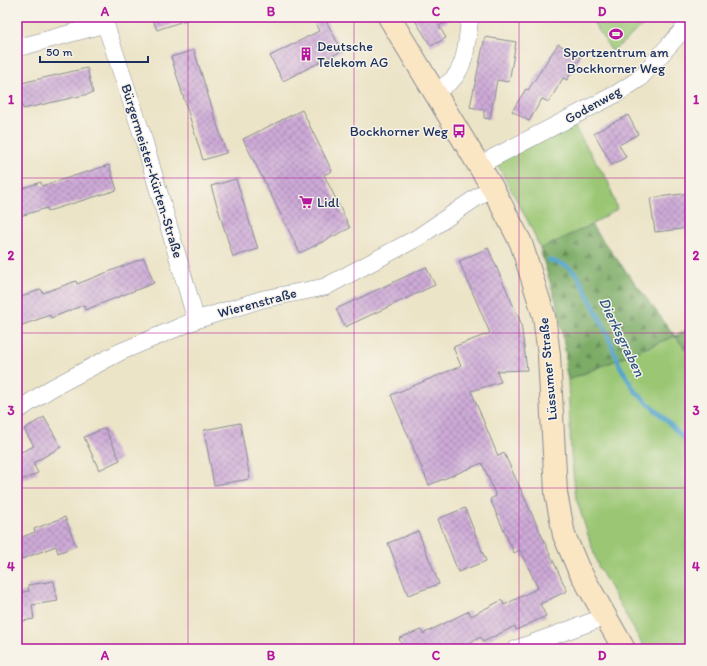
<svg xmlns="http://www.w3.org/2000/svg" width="707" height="666" font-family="Itim,sans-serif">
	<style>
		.green { fill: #9bc775; stroke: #5b7b6a }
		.forest { fill: url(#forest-firs); stroke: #4c6e62 }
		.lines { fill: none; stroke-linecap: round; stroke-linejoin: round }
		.stream { stroke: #52a4cd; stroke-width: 4.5 }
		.building { fill: url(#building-cross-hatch) }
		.minor-casing { stroke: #848a92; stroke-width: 18 }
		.secondary-casing { stroke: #848a92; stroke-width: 24 }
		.minor { stroke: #fff; stroke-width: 17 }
		.secondary { stroke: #fbe6c4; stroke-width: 22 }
		.grid { fill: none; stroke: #b5179e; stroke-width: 1; stroke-opacity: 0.55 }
		.labels { text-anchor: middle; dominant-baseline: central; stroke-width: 3; stroke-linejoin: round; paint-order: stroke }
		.poi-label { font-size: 14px; fill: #1b2f5e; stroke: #f7f3e8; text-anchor: start }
		.street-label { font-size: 14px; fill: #1b2f5e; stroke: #f7f3e8 }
		.water-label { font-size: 15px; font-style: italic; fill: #2e5885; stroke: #f7f3e8 }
		.neatline { fill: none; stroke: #b5179e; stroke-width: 1.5 }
		.grid-label { font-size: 13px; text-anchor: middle; font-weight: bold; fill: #b5179e }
	</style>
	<defs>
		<pattern id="forest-firs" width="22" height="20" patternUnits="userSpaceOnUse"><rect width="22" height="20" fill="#7cac66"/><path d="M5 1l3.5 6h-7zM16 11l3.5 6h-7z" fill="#658c57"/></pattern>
		<pattern id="building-cross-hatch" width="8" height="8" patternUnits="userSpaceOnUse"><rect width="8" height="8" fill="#ceaad7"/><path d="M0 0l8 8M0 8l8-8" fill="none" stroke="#a68bb2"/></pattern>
	</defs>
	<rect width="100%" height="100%" fill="#f7f3e8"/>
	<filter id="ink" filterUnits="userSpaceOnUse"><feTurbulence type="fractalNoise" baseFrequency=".025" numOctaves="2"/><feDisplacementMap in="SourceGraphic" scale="8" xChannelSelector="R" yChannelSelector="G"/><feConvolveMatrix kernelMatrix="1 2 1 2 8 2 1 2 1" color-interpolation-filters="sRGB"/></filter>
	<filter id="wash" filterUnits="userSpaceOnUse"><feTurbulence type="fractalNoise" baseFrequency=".012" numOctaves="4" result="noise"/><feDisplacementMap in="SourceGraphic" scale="16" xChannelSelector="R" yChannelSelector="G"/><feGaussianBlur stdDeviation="0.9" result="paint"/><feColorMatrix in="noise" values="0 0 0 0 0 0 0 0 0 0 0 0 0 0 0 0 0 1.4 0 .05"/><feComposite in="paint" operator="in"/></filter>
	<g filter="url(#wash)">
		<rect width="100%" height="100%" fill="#ece4c7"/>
		<path class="green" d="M590,17h62l-40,35z
			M572,123l36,58 9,28 -26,16 -51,24 -9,-22 -35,-65z
			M675,336l15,19v294h-45l-47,-83 -22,-68 -5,-44 -3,-74z"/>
		<path class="forest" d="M591,225l84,111 15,-8v27l-15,-19 -107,44 -3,-15 1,-10 -9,-50 -17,-56z"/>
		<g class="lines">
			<path class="stream" d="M549,260l18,6 11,10 27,53 15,37 15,25 30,28 25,26"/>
		</g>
		<g id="blocks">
			<path class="building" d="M152,17h37v2l-32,11z
				M312,17h12l18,34 -59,30 -13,-25 49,-25z
				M413,17h41l-15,9 7,12 -15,8z
				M485,37l31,5 -7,40 -12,-2 -7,39 -6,-1v-8l-14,-3z
				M558,44l23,13 -14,23 -4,-2 -14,24 -7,-3 -13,22 -17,-10 14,-22 2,1z
				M194,50l32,103 -23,7 -32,-103z
				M87,68l6,25 -70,16 -1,-5 -5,2v-22z
				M302,110l30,61 -8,4 26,53 -50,25 -57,-114z
				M628,115l10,19 -19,11 7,12 -14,8 -18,-32z
				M109,165l8,25 -69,21 -1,-3 -30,9v-27l24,-8 1,4z
				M236,179l22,70 -25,8 -22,-71z
				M690,193v35l-35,4 -5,-34z
				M488,248l33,75 6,47 -30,1 4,11 -30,9 27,65 6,-3 63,138 -27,13 6,12 -30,14 -1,-4 -32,16 -2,-5 -24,12h-54l-4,-11 22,-8 2,4 46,-23 2,5 31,-16 2,5 34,-17 -18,-38 -6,3 -24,-54 6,-3 -14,-33 -53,22 -38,-90 70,-29 -8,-19 37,-14 -31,-72z
				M144,258l10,25 -69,27 -1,-5 -33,13 -1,-3 -33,12v-28l24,-10 2,4 33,-12 1,3z
				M426,267l9,18 -90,42 -9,-18z
				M44,417l17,30 -28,16 5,10 -18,8 -3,-6v-21l17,-8 -10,-17z
				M240,423l10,56 -36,6 -10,-55z
				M105,428l15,32 -21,10 -15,-33z
				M465,508l21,53 -28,11 -20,-53z
				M65,517l11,29 -18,7 -2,-7 -39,15v-22l18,-7 -1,-3z
				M418,531l21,53 -31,11 -20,-52z
				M54,581l4,20 -26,4 2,14 -17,3v-29l12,-2 -1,-6z"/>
		</g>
	</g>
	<g filter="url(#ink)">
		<use href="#blocks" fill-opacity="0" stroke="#848a92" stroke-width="1"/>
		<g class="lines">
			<g class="minor-casing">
				<path id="minor" d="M103,17l39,117 54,186
					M17,48l88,-24
					M435,92c6,-4 13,-8 18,-13 14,-15 14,-42 17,-62
					M479,165l137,-71 23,-15 51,-57
					M17,411l33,-22 70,-37 76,-32 67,-21 62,-12 92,-49 75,-51
					M516,649l89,-32"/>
			</g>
			<g class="secondary-casing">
				<path id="secondary" d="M389,17l103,170 29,56 23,73 5,39 7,138 8,42 14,33 46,81"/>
			</g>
			<use href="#minor" class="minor"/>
			<use href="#secondary" class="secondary"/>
		</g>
	</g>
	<path class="grid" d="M188,17v632M354,17v632M519,17v632M17,178h673M17,333h673M17,488h673"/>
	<defs>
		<g id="stadium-bare" transform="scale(1.08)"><path d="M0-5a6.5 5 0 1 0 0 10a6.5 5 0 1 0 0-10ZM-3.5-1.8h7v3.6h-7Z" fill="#b5179e" stroke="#f7f3e8" stroke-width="2.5" paint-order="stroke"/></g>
		<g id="building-bare" transform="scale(1.08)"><path d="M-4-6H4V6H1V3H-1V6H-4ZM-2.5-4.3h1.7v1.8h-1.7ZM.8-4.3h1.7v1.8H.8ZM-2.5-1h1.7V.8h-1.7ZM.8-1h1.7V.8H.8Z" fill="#b5179e" stroke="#f7f3e8" stroke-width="2.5" paint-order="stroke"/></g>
		<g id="bus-bare" transform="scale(1.08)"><path d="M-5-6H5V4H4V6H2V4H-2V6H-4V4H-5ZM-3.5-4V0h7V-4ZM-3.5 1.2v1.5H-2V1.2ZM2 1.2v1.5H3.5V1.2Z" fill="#b5179e" stroke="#f7f3e8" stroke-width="2.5" paint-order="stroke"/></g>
		<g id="supermarket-bare" transform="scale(1.08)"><path d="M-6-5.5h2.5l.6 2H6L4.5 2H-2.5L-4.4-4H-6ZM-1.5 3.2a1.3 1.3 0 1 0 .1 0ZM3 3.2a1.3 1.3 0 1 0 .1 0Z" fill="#b5179e" stroke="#f7f3e8" stroke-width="2.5" paint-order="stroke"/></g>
	</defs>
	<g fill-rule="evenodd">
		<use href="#stadium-bare" x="616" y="34"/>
		<use href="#building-bare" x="306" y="54"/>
		<use href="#bus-bare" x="459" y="131"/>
		<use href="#supermarket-bare" x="306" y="202"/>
	</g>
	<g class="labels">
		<g class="poi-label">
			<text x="317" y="46">Deutsche<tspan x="317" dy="16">Telekom AG</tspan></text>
			<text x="616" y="52" text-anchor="middle">Sportzentrum am<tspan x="616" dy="16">Bockhorner Weg</tspan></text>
			<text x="448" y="131" text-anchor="end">Bockhorner Weg</text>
			<text x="317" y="202">Lidl</text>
		</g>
		<g class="street-label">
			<text transform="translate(593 105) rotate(-29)">Godenweg</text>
			<text transform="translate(152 171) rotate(73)">Bürgermeister-Kürten-Straße</text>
			<text transform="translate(257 303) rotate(-15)">Wierenstraße</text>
			<text transform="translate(548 369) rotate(-95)">Lüssumer Straße</text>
		</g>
		<g class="water-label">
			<text transform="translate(622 337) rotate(64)">Dierksgraben</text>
		</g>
	</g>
	<rect width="707" height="666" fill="none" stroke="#f7f3e8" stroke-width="44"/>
	<path d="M40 56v6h108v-6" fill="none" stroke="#1b2f5e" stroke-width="2"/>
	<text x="46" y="56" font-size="12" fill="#1b2f5e" stroke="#f7f3e8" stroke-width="3" paint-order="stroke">50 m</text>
	<rect x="22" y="22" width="663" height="622" class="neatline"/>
	<g class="grid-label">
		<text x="105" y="16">A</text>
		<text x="271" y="16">B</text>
		<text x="436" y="16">C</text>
		<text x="602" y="16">D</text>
		<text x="11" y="104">1</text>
		<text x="696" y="104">1</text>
		<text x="11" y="260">2</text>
		<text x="696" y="260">2</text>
		<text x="11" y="415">3</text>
		<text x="696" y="415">3</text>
		<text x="11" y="571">4</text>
		<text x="696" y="571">4</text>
		<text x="105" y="660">A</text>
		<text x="271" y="660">B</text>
		<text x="436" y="660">C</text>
		<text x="602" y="660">D</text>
	</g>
</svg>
